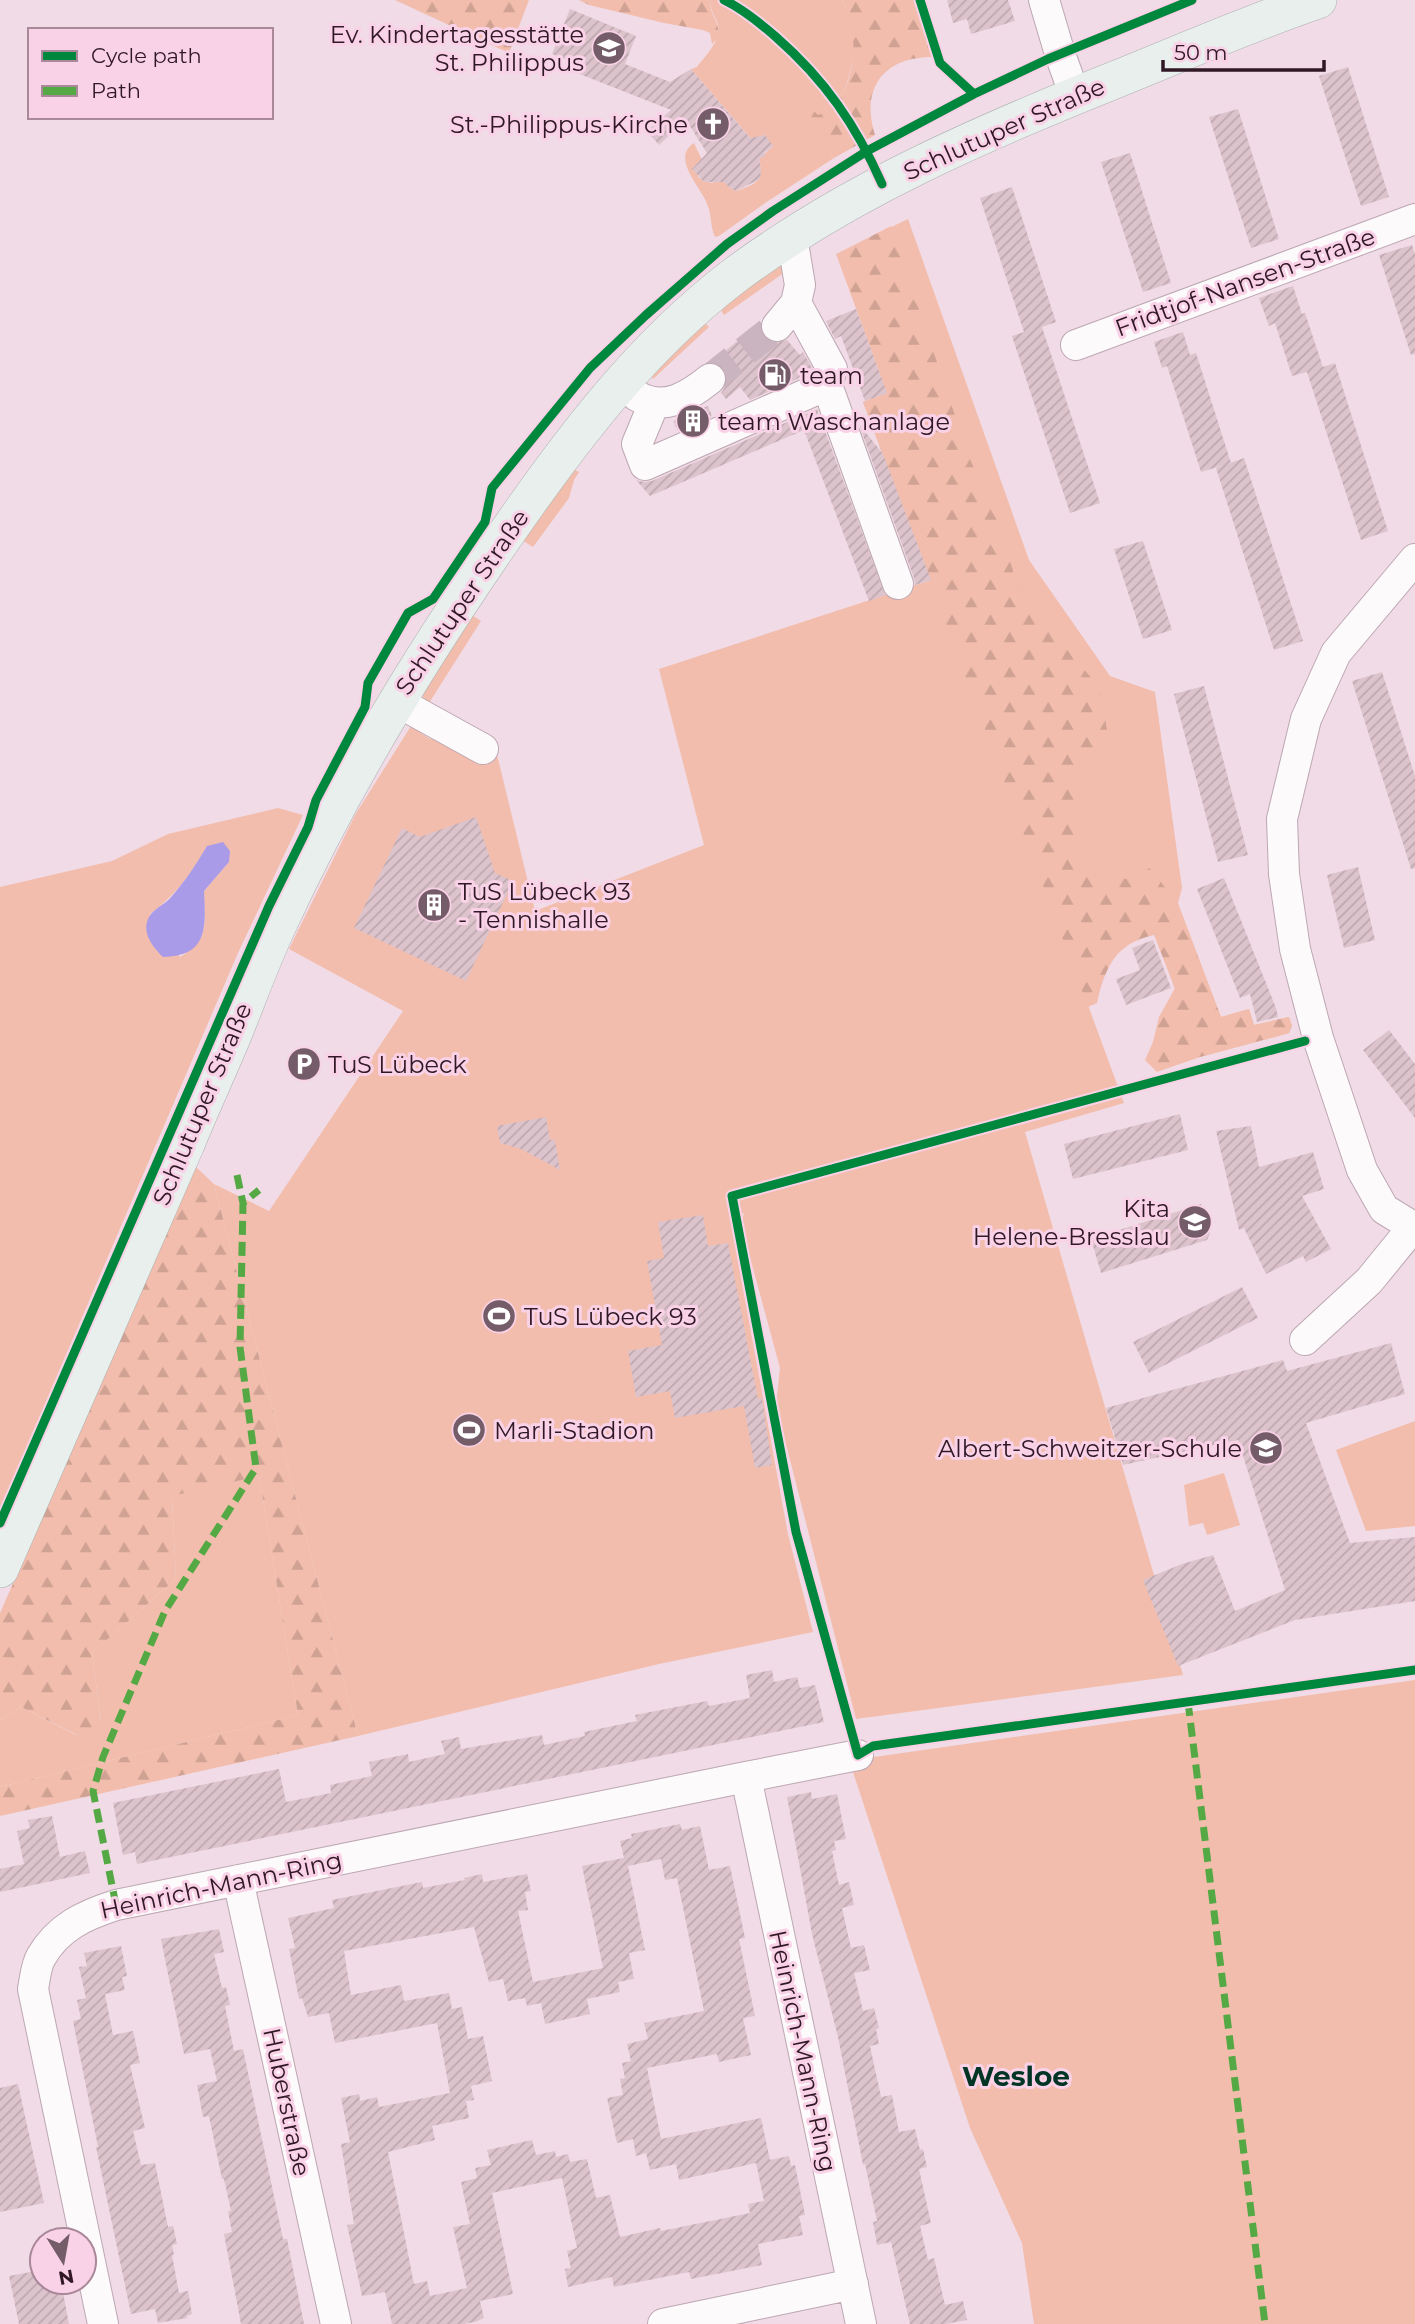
<svg xmlns="http://www.w3.org/2000/svg" width="1415" height="2324" font-family="Montserrat,sans-serif">
	<style>
		.green { fill: #f2bdac; fill-rule: evenodd }
		.forest { fill: url(#forest-firs) }
		.water { fill: #aa9be9 }
		.building { fill: url(#building-hatch); fill-rule: evenodd }
		.lines { fill: none; stroke-linecap: round; stroke-linejoin: round }
		.minor-tunnel { stroke: #cab4bf; stroke-width: 30; stroke-dasharray: 30 15; stroke-linecap: butt }
		.minor-casing { stroke: #bca7b2; stroke-width: 32 }
		.major-casing { stroke: #abb0b0; stroke-width: 38 }
		.minor { stroke: #fdfafb; stroke-width: 30 }
		.major { stroke: #e8efec; stroke-width: 37 }
		.quiet { stroke: #54a944; stroke-width: 7; stroke-dasharray: 14 7; stroke-linecap: butt }
		.cycleway-casing { stroke: #fad2e7; stroke-width: 13 }
		.cycleway { stroke: #00873e; stroke-width: 9 }
		.labels { text-anchor: middle; dominant-baseline: central; stroke-width: 6; stroke-linejoin: round; paint-order: stroke }
		.poi-label { font-size: 24px; fill: #301825; stroke: #fad2e7; text-anchor: start }
		.street-label { font-size: 24px; fill: #301825; stroke: #fad2e7 }
		.quarter-label { font-size: 28px; font-weight: bold; fill: #003424; stroke: #fad2e7 }
	</style>
	<defs>
		<pattern id="forest-firs" width="22" height="20" patternUnits="userSpaceOnUse" patternTransform="scale(1.75)"><rect width="22" height="20" fill="#f2bdac"/><path d="M5 1l3.5 6h-7zM16 11l3.5 6h-7z" fill="#d0a294"/></pattern>
		<pattern id="building-hatch" width="6" height="6" patternUnits="userSpaceOnUse" patternTransform="scale(1.75)"><rect width="6" height="6" fill="#ddc4cc"/><path d="M-1 1l2-2M0 6l6-6M5 7l2-2" fill="none" stroke="#bea8af"/></pattern>
	</defs>
	<rect width="100%" height="100%" fill="#f1dbe6"/>
	<path class="green" d="M710,0h131c5,7 12,21 13,30 3,21 -6,65 -22,79 -8,7 -21,8 -31,11l33,38 -69,45 -46,33 -4,1c-5,-10 -3,-23 -8,-33 -5,-16 -37,-46 -13,-61l8,17 -9,7 6,11 12,5 14,-3 5,8 6,3c21,-7 28,-10 23,-32l14,-13 -10,-11 -10,6 -62,-72 6,-2c9,-12 27,-29 20,-45 -3,-8 -7,-13 -7,-22z
		M908,219l121,341 81,116 45,16 27,196 -4,15 43,114 28,-8 5,16 35,-8 3,9 -3,7 -10,3 -79,21 -54,-146 -82,29 60,163 -99,29 158,543 -327,44 -80,-314 4,-37 -39,-144 3,-11 -14,4 58,317 25,98 -154,32 -301,72 -144,-552 55,27 134,-200 -114,-62 66,-134 56,-89 19,13 16,-26 47,25 42,173 169,-66 -45,-176 272,-89 -68,-178 24,-9 -51,-139z
		M780,263l5,9 -61,43 -6,-10z
		M701,319l8,8 -56,52 -2,-4z
		M575,470l4,2 -5,8 -5,18 -36,49 -16,-10 50,-66z
		M466,611l15,10 -52,82 -9,-9z
		M278,808l25,7 -65,138 -238,556v-622l112,-26 56,-27zM207,846l22,16 -25,29c0,32 7,48 -24,66l-30,-43c25,-18 42,-41 57,-68z
		M1415,1421v105l-49,5 -30,-81z
		M1224,1473l16,52 -33,10 -4,-12 -14,3 -5,-41z
		M259,1476l39,239 -298,72v-67l21,-13 55,28 25,-13 -9,-69 84,-74 -4,-84z
		M1415,1680v644h-381l-12,-81 -52,-115 -118,-359 17,-3 -2,-8z"/>
	<path class="forest" d="M395,0h134l-20,53z
		M579,0h131c-1,14 10,22 9,37l-7,7 -2,-11 -7,-3 -39,-7 -75,-18z
		M841,0h75l16,57c-48,0 -72,31 -57,78l-41,23 -33,-37v-7l11,-5 6,6c38,-10 45,-87 23,-115z
		M891,226l78,231 33,72 12,46 35,54 51,59 7,42 -25,46 -13,39 8,32 18,36 35,-5 20,-10 27,35 44,114 28,-8 5,16 35,-8 3,9 -3,7 -89,24 -43,15 -12,-12 8,-18 6,-25 16,-29 -21,-53c-38,8 -49,32 -57,68l-9,4 -225,-605 24,-9 -50,-139z
		M196,1167l18,17 144,552 -358,80v-29l298,-72 -39,-239 -87,20 4,83 -84,74 9,70 -24,12 -56,-28 -21,13v-107z"/>
	<path class="water" d="M223,842l7,9 -1,11 -25,29c2,37 4,65 -41,66 -11,-11 -24,-27 -12,-43 6,-7 16,-11 21,-18 14,-16 25,-33 35,-50z"/>
	<path class="building" d="M947,0h61l7,21 -44,13 -4,-15 -14,4z
		M570,9l66,27 -11,28 45,18 21,-13 59,69 15,-3 8,11 -9,7 2,2 -7,4 2,11 -1,9 -24,12 -6,-3 -6,-6h-20l-12,-13 15,-16 -21,-33 -27,25 -12,-14 24,-21 -94,-37 3,-8 -28,-11z
		M1348,67l41,130 -28,9 -42,-130z
		M1238,109l41,130 -28,9 -42,-131z
		M1130,153l41,130 -28,9 -42,-130z
		M1012,187l44,135 -14,5 58,176 -30,10 -58,-177 12,-4 -44,-134z
		M1412,245l3,9v100l-4,1 -32,-100z
		M1293,286l9,28 3,-1 18,54 12,-4 53,168 -27,9 -54,-168 -15,4 -17,-53 -6,3 -10,-28z
		M856,309l31,84 -22,8 -24,-65 -6,3 -9,-18z
		M760,323v8l5,8 10,4 12,-3 13,15 3,-3 9,16 -15,11 -47,21 -10,-13 -14,12 -5,-6 5,-8 1,-9 -4,-8 -12,-6z
		M1183,332l7,23 6,-2 35,110 -30,9 -34,-106 -5,2 -8,-26z
		M708,406l4,10 -34,15 -5,-10z
		M817,409l68,186 -16,6 -65,-171 -154,66 -14,-16 8,2 8,-1z
		M859,424l24,30 48,126 -16,5 -1,-7z
		M1244,458l59,183 -29,9 -58,-182z
		M1143,541l29,89 -29,9 -29,-90z
		M1382,672l33,104v92l-4,1 -59,-188z
		M1204,686l44,169 -30,7 -44,-168z
		M476,817l19,56 18,8 -47,100 -112,-53 48,-100 18,9z
		M1358,867l17,73 -31,8 -17,-73z
		M1224,878l52,130 2,9 -21,5 -7,-28 -10,4 -43,-109z
		M1153,940l18,48 -45,17 -10,-26 24,-9 -8,-22z
		M1389,1030l26,34v54l-52,-68z
		M1180,1114l8,36 -115,29 -9,-35z
		M546,1117l4,23h5l5,30 -39,-21 -21,-6 -3,-17z
		M1251,1126l8,41 54,-15 11,37 -22,7 29,53 -25,13 -3,-6 -37,18 -22,-46 -5,2 -23,-99z
		M1201,1204l9,30 -3,6 -106,33 -10,-34z
		M703,1215l5,31 20,-3 30,156 4,-1 10,67 -17,3 -11,-62 -69,12 -5,-27 -34,6 -8,-46 34,-6 -15,-84 17,-3 -6,-36z
		M1242,1287l16,31 -109,55 -16,-31z
		M1391,1343l14,51 -99,29 44,120 65,-6v64l-120,19 -117,46 -35,-86 39,-16 31,-9 22,56 50,-21 -6,-19 -41,-131 -115,25 -17,-57 177,-48 4,11z
		M772,1670l2,12 23,-5 3,11 15,-3 9,37 -687,142 -2,-12 -12,3 -10,-52 166,-34 7,33 45,-9 -1,-8 42,-9 -3,-14 39,-8 1,8 36,-8 -4,-13 18,-4 2,12 81,-14 2,10 41,-9 -1,-4 53,-11 -2,-6 72,-14 2,5 41,-8 -4,-23z
		M811,1792l1,7 25,-5 9,45 -12,2 2,9 -4,1 7,34 10,-3 5,23 -12,3 9,40 13,-3 6,25 -16,3 9,38 11,-3 5,20 -3,1 3,15 -9,2 11,51 11,-2 7,37 16,-3 5,21 3,-1 4,18 -8,2 12,54 -11,3 8,34 6,-2 11,47 18,-4 4,19 -21,4h-36l-19,-82 -14,3 -4,-23 4,-1 -12,-57 -2,1 -25,-128 -26,-103 -25,-137z
		M52,1816l8,41 25,-6 5,22 -90,19v-23l24,-5 -7,-33 13,-3 -2,-8z
		M680,1824l2,6 18,-4 9,44 21,-4 15,72 -6,1 16,77 -12,2 8,37 -32,7 -2,-8 -70,14 14,71 100,-21 9,42 19,-4 2,10 4,-1 10,50 -6,1 4,19 -45,9 4,21 -71,14 -2,-7 -75,15 -2,-10 -44,10 -3,-18 6,-1 -4,-17 10,-3 -15,-70 -33,7 -37,8 21,101 -33,7 4,17 -9,4 -12,2h-71l-7,-32 -23,4 -15,-71 7,-1 -13,-80 9,-2 -9,-44 18,-4 1,7 17,-4 2,10 71,-14 -13,-70 -102,20 -6,-30 -21,4 -6,-19 -3,1 -10,-50 6,-1 -7,-30 46,-10 -2,-8 90,-18 1,6 42,-8 -1,-2 18,-4 1,8 44,-8 4,17 -6,1 3,18 -10,1 15,71 70,-14 -21,-102 42,-8 -4,-17 12,-3 -1,-4zM661,1859l4,21 12,-2 27,133 -60,12 4,16 -21,5 4,17 -9,2 3,15 -5,1 3,16 -16,3 10,45 16,-4 3,17 10,-3 4,17 26,-6 3,16 77,-17 8,38 -16,3 2,9 -89,18 -1,-3 -40,9 -10,-42 -14,3 -9,-39 -17,3 -2,-8 -12,3 -1,-6 -19,4 -4,-15 -45,10 4,15 -16,3 2,10 -16,4 9,42 -17,3 14,61 -37,8 -3,-15 -13,3 -26,-132 47,-12 -3,-14 37,-8 -3,-17 8,-1 -3,-14 21,-5 -9,-45 -15,3 -6,-32 -10,2 -3,-16 -45,8 -3,-16 -50,10 -7,-44 130,-24 15,55 14,-3 5,22 17,-3 2,8 14,-3 4,21 45,-10 -3,-15 33,-7 -2,-10 16,-3 -5,-26 16,-3 -17,-84z
		M219,1929l5,23 -10,2 8,34 4,-1 4,18 -5,1 9,45 9,-2 40,190h4l17,85h-63l-17,-90 8,-2 -4,-21h3l-7,-32h-2l-13,-63 -6,1 -6,-32 20,-4 -7,-32 -26,5 -23,-115z
		M121,1946l6,30 -5,1 3,13 -20,4 8,41 20,-4 7,32 -10,2 15,63 -12,3 8,34 14,-2 13,64 5,-1 4,18 -5,1 2,10h-2l7,38 9,-2 4,23 -5,2v2l-29,5 -3,-14 -24,5 -35,-167h2l-25,-126 8,-2 -4,-19 9,-2 -7,-31 8,-1 -3,-13z
		M18,2084l26,119 -44,9v-124z
		M42,2270v12h19l8,42h-50l-10,-48z"/>
	<g class="lines">
		<path class="minor-tunnel" d="M710,379l67,-53"/>
		<g class="minor-casing">
			<path id="minor" d="M1044,0l16,54 15,42
				M777,326l19,-23 4,-18 -8,-48
				M1076,345l339,-126
				M827,385l71,199
				M637,396c27,16 52,0 73,-17
				M654,403l-17,41 8,21 182,-80 5,-16 -36,-66
				M1415,559l-79,94 -30,66 -24,100 2,55 11,75 23,89 44,132 22,39 31,19
				M396,701l87,48
				M1305,1340l64,-59 44,-54
				M746,1777l112,-22
				M238,1880l98,444
				M103,2324l-70,-335c2,-10 3,-24 8,-32 17,-30 44,-42 75,-52l630,-128 115,547
				M663,2324l190,-40"/>
		</g>
		<g class="major-casing">
			<path id="major" d="M0,1569c62,-141 124,-283 186,-425 15,-37 32,-73 47,-109 15,-37 28,-74 45,-110 63,-138 142,-267 228,-391 65,-94 136,-188 228,-258 115,-86 251,-144 383,-197 67,-27 133,-56 201,-79"/>
		</g>
		<use href="#minor" class="minor"/>
		<use href="#major" class="major"/>
		<path class="quiet" d="M237,1175l6,28
			M1188,1702l77,622
			M116,1905l-23,-114 10,-34 62,-146 91,-143 -16,-121 3,-144 16,-13"/>
		<g class="cycleway-casing">
			<path id="cycleway" d="M724,0c19,9 36,23 52,37 49,43 80,88 106,147
				M920,0l20,63 34,31
				M1305,1041l-573,155 64,336 62,223 15,-9 542,-76
				M0,1523l269,-617 39,-79 8,-27 49,-93 3,-24 40,-70 25,-14 52,-77 7,-34 98,-120 56,-53 81,-71 46,-33 94,-60 107,-57 74,-35 144,-59"/>
		</g>
		<use href="#cycleway" class="cycleway"/>
	</g>
	<defs>
		<g id="school-disc" transform="scale(1.75)"><circle r="9.5" fill="#745c69" stroke="#fad2e7"/><path d="M0-5L7-2L0 1L-7-2ZM-4 1L0 2.5L4 1V4Q0 6-4 4Z" fill="#fff"/></g>
		<g id="church-disc" transform="scale(1.75)"><circle r="9.5" fill="#745c69" stroke="#fad2e7"/><path d="M-1.2-6h2.4v3.5h3.3v2.4h-3.3V6h-2.4V-.1h-3.3v-2.4h3.3Z" fill="#fff"/></g>
		<g id="fuel-disc" transform="scale(1.75)"><circle r="9.5" fill="#745c69" stroke="#fad2e7"/><path d="M-5.5-6h7V0h2V4h1.3V-2.5L3-4.5l.8-.8L6-3V5H2.5V1h-1V6h-7ZM-4.2-4.7v3.2H.2V-4.7Z" fill="#fff"/></g>
		<g id="building-disc" transform="scale(1.75)"><circle r="9.5" fill="#745c69" stroke="#fad2e7"/><path d="M-4-6H4V6H1V3H-1V6H-4ZM-2.5-4.3h1.7v1.8h-1.7ZM.8-4.3h1.7v1.8H.8ZM-2.5-1h1.7V.8h-1.7ZM.8-1h1.7V.8H.8Z" fill="#fff"/></g>
		<g id="parking-disc" transform="scale(1.75)"><circle r="9.5" fill="#745c69" stroke="#fad2e7"/><path d="M-3.5-5.5H1a3.5 3.5 0 0 1 0 7H-1V5.5H-3.5ZM-1-3.4V-.6H.8a1.4 1.4 0 0 0 0-2.8Z" fill="#fff"/></g>
		<g id="stadium-disc" transform="scale(1.75)"><circle r="9.5" fill="#745c69" stroke="#fad2e7"/><path d="M0-5a6.5 5 0 1 0 0 10a6.5 5 0 1 0 0-10ZM-3.5-1.8h7v3.6h-7Z" fill="#fff"/></g>
	</defs>
	<g fill-rule="evenodd">
		<use href="#school-disc" x="609" y="48"/>
		<use href="#church-disc" x="713" y="124"/>
		<use href="#fuel-disc" x="775" y="375"/>
		<use href="#building-disc" x="693" y="421"/>
		<use href="#building-disc" x="434" y="905"/>
		<use href="#parking-disc" x="304" y="1064"/>
		<use href="#school-disc" x="1195" y="1222"/>
		<use href="#stadium-disc" x="499" y="1316"/>
		<use href="#stadium-disc" x="469" y="1430"/>
		<use href="#school-disc" x="1266" y="1448"/>
	</g>
	<g class="labels">
		<g class="poi-label">
			<text x="584" y="34" text-anchor="end">Ev. Kindertagesstätte<tspan x="584" dy="28">St. Philippus</tspan></text>
			<text x="688" y="124" text-anchor="end">St.-Philippus-Kirche</text>
			<text x="800" y="375">team</text>
			<text x="718" y="421">team Waschanlage</text>
			<text x="458" y="891">TuS Lübeck 93<tspan x="458" dy="28">- Tennishalle</tspan></text>
			<text x="328" y="1064">TuS Lübeck</text>
			<text x="1170" y="1208" text-anchor="end">Kita<tspan x="1170" dy="28">Helene-Bresslau</tspan></text>
			<text x="524" y="1316">TuS Lübeck 93</text>
			<text x="494" y="1430">Marli-Stadion</text>
			<text x="1242" y="1448" text-anchor="end">Albert-Schweitzer-Schule</text>
		</g>
		<g class="street-label">
			<text transform="translate(1004 129) rotate(-24)">Schlutuper Straße</text>
			<text transform="translate(1245 282) rotate(-20)">Fridtjof-Nansen-Straße</text>
			<text transform="translate(462 602) rotate(-56)">Schlutuper Straße</text>
			<text transform="translate(202 1104) rotate(-67)">Schlutuper Straße</text>
			<text transform="translate(221 1885) rotate(-12)">Heinrich-Mann-Ring</text>
			<text transform="translate(803 2051) rotate(78)">Heinrich-Mann-Ring</text>
			<text transform="translate(287 2102) rotate(78)">Huberstraße</text>
		</g>
		<g class="quarter-label">
			<text x="1016" y="2076">Wesloe</text>
		</g>
	</g>
	<rect x="28" y="28" width="245" height="91" fill="#fad2e7" stroke="#a98899" stroke-width="2"/>
	<rect x="42" y="51" width="35" height="10" fill="#00873e" stroke="#a98899" stroke-width="2"/>
	<text x="91" y="63" font-size="21" fill="#301825">Cycle path</text>
	<rect x="42" y="86" width="35" height="10" fill="#54a944" stroke="#a98899" stroke-width="2"/>
	<text x="91" y="98" font-size="21" fill="#301825">Path</text>
	<g transform="translate(63 2261) rotate(169)"><circle r="33" fill="#fad2e7" stroke="#a98899" stroke-width="2"/>
	<path d="M0-5L12 26L0 18L-12 26Z" fill="#745c69"/>
	<text y="-10" font-size="19" font-weight="bold" text-anchor="middle" fill="#301825">N</text>
	</g>
	<path d="M1163 60v10h161v-10" fill="none" stroke="#301825" stroke-width="3.5"/>
	<text x="1174" y="60" font-size="21" fill="#301825" stroke="#fad2e7" stroke-width="5" paint-order="stroke">50 m</text>
</svg>
